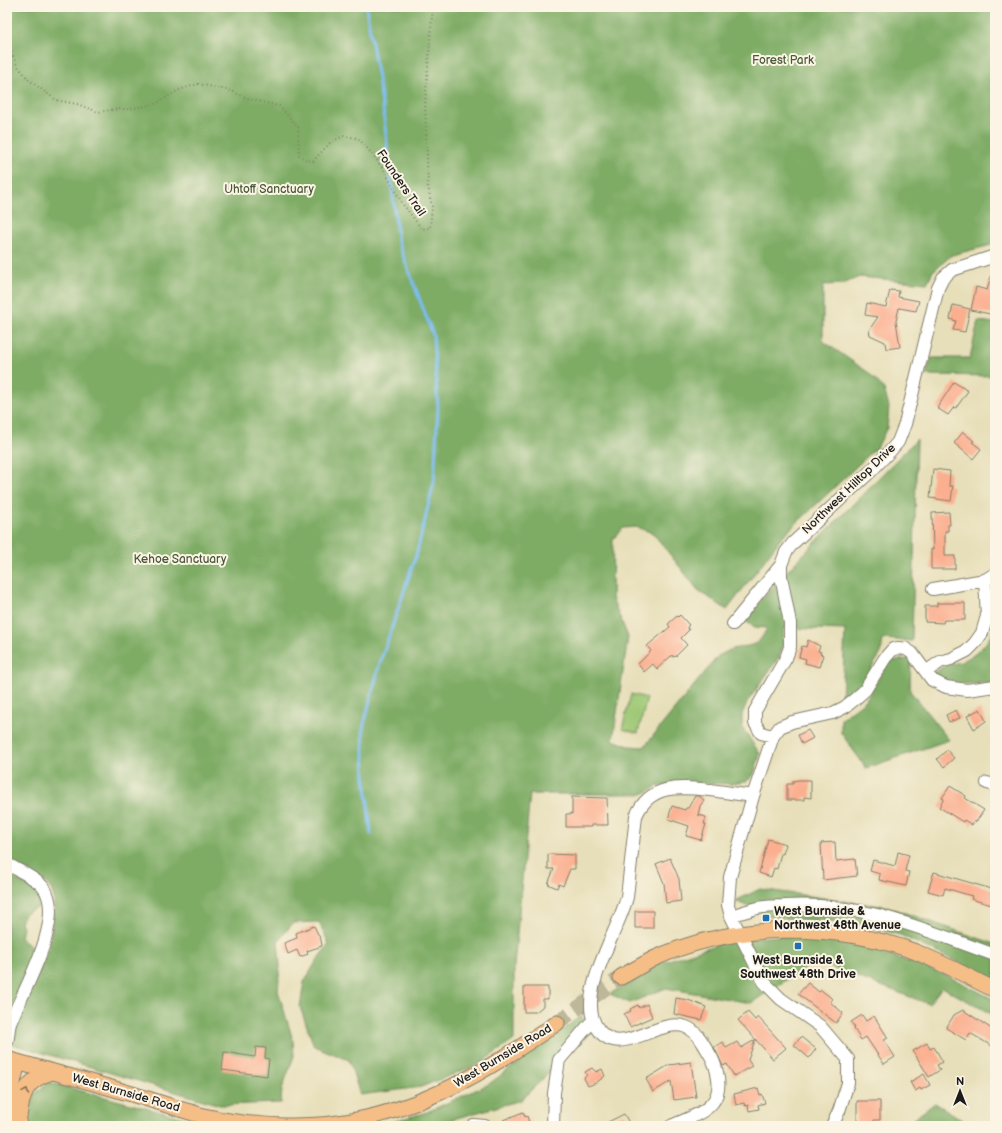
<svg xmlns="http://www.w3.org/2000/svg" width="1002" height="1133" font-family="'Balsamiq Sans',sans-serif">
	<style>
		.green { fill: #9dc773; stroke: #5c7248 }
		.forest { fill: #7eac65; stroke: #4d6440 }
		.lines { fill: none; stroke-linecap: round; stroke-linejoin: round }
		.stream { stroke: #7dbef2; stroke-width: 3 }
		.building { fill: #fbaf8f }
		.major-tunnel { stroke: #beb89a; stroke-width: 15; stroke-dasharray: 15 8; stroke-linecap: butt }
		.minor-casing { stroke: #827e6a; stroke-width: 14 }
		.major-casing { stroke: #827e6a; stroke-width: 17 }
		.path { stroke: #827e6a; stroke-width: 2; stroke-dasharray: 1 3; stroke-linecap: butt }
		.minor { stroke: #fff; stroke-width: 12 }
		.major { stroke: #f6be87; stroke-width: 15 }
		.oneway { stroke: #896d52 }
		.poi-dot { fill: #1f6fb2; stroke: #fcf5e5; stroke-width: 1.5 }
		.labels { text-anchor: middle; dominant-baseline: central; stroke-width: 4; stroke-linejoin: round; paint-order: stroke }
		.park-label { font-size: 12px; fill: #49583a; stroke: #fcf5e5 }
		.street-label { font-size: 12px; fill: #1c1c1c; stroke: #fcf5e5 }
		.poi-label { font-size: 12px; font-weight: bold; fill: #1c1c1c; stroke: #fcf5e5; text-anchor: start }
	</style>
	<rect width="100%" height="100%" fill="#fcf5e5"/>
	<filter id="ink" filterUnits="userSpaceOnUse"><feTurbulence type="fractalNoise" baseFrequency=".025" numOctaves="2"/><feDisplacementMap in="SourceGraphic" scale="8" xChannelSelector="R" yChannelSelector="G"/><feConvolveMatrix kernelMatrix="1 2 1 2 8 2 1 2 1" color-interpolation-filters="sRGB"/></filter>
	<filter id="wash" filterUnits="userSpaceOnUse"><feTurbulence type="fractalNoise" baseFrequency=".012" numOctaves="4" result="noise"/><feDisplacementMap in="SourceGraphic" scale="16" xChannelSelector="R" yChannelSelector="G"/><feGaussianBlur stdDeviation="0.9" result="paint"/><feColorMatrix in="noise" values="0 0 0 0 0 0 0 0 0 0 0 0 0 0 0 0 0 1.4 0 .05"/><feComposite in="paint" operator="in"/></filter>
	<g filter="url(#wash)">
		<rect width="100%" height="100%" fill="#e7dfb9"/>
		<path class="green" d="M631,694l16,4 -9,35 -16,-4z"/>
		<path class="forest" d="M7,7h604l7,8 61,-8h316v237l-43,11 -19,16 -6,12 -68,-6 -16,7 -20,1v56l46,32 15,16 5,18 -2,21 -9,18 -96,91 -55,73 -29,-20 -45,-57 -17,-6 -13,1 -10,11 -1,59 16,39 -15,103 16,6 15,1 74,-91c5,-2 10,-6 15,-7 19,-5 25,-1 34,-21l-12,-1 -12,-7 50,-55 124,-126 -5,202 -29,-2 -2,14 -22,35 -17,11 3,-69 -62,-2 1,15 -5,14 -31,44 -6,13v13l18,27 -6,20 -7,7 -14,3 -39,-1 -36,3 -15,8h-113l-16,172v74l-35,24 -58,23 -61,8 -11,-35 -35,-14 -14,-39 4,-25 15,-25 10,-13 -10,-22 -26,1 -15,18 2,25 -2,25 15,49 1,16 -12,33 -1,14 -61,2 -208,-61 2,-19 24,-50 11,-29 5,-39v-10l-3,-8 -6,-7 -38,-24z
			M978,321l17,2v53l-69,-1 5,-17h39z
			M995,626v57l-44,1 -21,-9 16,-10 15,-3 14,-8 11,-11z
			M911,659l-1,32 39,49 -83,28 -25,-35v-14l24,-18 24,-40z
			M7,874l28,16 5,9 -2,9c-9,2 -13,5 -17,14l2,5 -2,11 15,13 -29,67z
			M760,889l128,18 107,37v36l-95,-45 -46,-12 -82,-6 -37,-16z
			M797,935l56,7 93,33 49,25v16l-53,-29 -13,17 -114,-43 -64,42 -85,-15 -36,15 -20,-9 46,-30 79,-25z
			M581,1016l10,16 -70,68 -89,25v1h-59l12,-2 42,-12 62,-28z
			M48,1082l166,44h-97l-6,-1v1h-82l-3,-7 5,-22z
			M935,1103l28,17 -4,3v3h-55z"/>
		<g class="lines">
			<path class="stream" d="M366,7l17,102 15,133 35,93 5,72 -4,75 -17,70 -38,114 -16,62 2,47 6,59"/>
		</g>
		<g id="blocks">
			<path class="building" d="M992,271l3,1v43l-24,-5 5,-23 11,3z
				M890,290l9,1 -1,6 21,4 -3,10 -17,-3 -3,13 4,26 -14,2 -1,-7 -15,-7 -1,-5 9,-13 -13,-2 2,-12 19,4z
				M953,305l17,4 -5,23 -12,-2 3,-9 -6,-2z
				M954,382l14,9 -12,17 -2,-1 -6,8 -11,-7z
				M963,432l11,9 -2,1 9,7 -8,10 -19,-16z
				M933,469l17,2 -1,15h4l-2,15 -21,-3z
				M949,512l1,13h-2v6h-3v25h10v13h-24v-20l2,1 -1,-37z
				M937,603h28v17h-21l-1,3 -18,-1v-16h12z
				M680,615l9,10 -2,2 2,3 -8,8 6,7 -11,11 -3,1 -1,-2 -15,14 -4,-5 -9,8 -6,-8 13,-13 -4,-5 23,-19 -2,-3 9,-8 1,1z
				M808,640l12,6 -2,5 3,1 -1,2 3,1 -4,12 -14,-4 1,-4 -7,-2 3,-11 4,1z
				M980,709l6,12 -12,8 -7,-13z
				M956,710l4,8 -11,4 -3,-7z
				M808,730l5,8 -11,6 -4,-9z
				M947,750l7,8 -10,9 -7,-8z
				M798,780h13v18l-7,-1v3h-17v-16h6v-3z
				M950,786l16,10 -1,2 19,12 -8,12 -2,-1 -2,4 -8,-5 -1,2 -24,-15 5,-8 -2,-1z
				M695,796h4l5,4 -4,6 -2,9 8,2 -2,7h2l-5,16 -15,-4 3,-10 -21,-7 4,-13 13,4 1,-2h2z
				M572,797l35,1 1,27h-17v2h-25v-13h6z
				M768,839l18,5 -3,10 -2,-1 -4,16 -3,-1 -3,9 -12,-4z
				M835,842l1,19 19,-2 2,17 -34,4 -2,-37z
				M898,852l11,3 -4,16 4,1 -3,14 -27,-6 1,-6 -10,-3 3,-11 22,6z
				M548,854l27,1v14h-5l-7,17 -4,-2 -2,4 -9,-4 6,-15h-6z
				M670,858l9,21 2,22 -15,2 -2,-20 -8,-19z
				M934,872l61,18v16l-24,-7 1,-3 -27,-8 -2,7 -15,-4z
				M635,911h18v17h-18z
				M314,926l7,14 1,6 -15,5 1,3 -8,3 -3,-7 -9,4 -4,-11 13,-5 -1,-5z
				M808,983l11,9 2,-2 8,6 3,3 -2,3 13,11 -7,10 -38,-29z
				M524,987h24v12h-5v7l-7,6h-12z
				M676,998l12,2 18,7 -5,13 -27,-6z
				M647,1004l5,13 -22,10 -6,-13 7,-3 -1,-2 8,-4 1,3z
				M963,1010l32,21v17l-25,-15 -4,7 -20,-12 8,-13z
				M748,1012l7,8 3,-3 28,31 -13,11 -35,-39z
				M862,1015l4,6 8,-5 14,22 -4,2 11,17 -11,7 -18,-27 -5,3 -7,-11 1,-1 -4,-6z
				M801,1037l15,12 -7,9 -15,-13z
				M755,1040l-7,20 4,6 -18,10 -7,-12 -4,2 -9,-19 9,-5 3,6 11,-6 4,6z
				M927,1043l3,6 4,-2 9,15 -6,3 3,5 -11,7 -16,-26z
				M256,1047l10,1 -1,10 4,1 -2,17 -45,-6 2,-18 31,5z
				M691,1062l5,35 -22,3 -3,-19 -18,11 -7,-13 23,-14z
				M592,1068l4,4 6,-3 3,7 -9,7 -8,3 -4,-8 3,-3 -2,-3z
				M924,1074l6,11 -9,5 -1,-2 -5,3 -5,-9z
				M758,1088l2,7 2,-1 3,9 -7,2 1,4 -10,2 -1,-6 -3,1 -1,-3 -8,2 -2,-11z
				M857,1101h23v19h-6v6h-17z
				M523,1112l2,5 2,-1 3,10h-25l-2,-6z
				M624,1114l7,12h-31z"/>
		</g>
	</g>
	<g filter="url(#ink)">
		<use href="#blocks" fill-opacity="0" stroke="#827e6a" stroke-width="1"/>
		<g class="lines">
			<path class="major-tunnel" d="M557,1023l64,-46"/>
			<g class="minor-casing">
				<path id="minor" d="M933,589l52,-9 10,-6
					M733,624l48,-59
					M927,671l13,-9 11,-3 16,-8 8,-8 7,-10 5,-17 -2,-36
					M773,736l-12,-3 -6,-10v-12l31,-53 4,-11v-24l-9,-47v-11l5,-13 7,-9 78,-72 20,-21 7,-8 7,-18 33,-136 5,-10 9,-8 43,-14
					M987,783l8,2
					M7,864c10,6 28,13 36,23 24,29 -20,104 -32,134 -3,6 -2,14 -4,21
					M731,916c9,-3 18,-6 27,-8 9,-2 18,-2 27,-2 78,-5 139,24 210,49
					M473,1125l12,1
					M553,1126l1,-33 5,-33 34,-40
					M671,1126c15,-7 41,-14 46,-32 4,-12 -1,-30 -8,-41 -6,-10 -12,-22 -23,-26 -29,-11 -70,38 -91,-3 -17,-33 24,-94 32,-127l9,-81c14,-33 44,-29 74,-26 14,2 29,4 43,6
					M832,1126l7,-15 9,-28v-24l-28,-33 -39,-27 -17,-17 -33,-66 -3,-11 2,-28 23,-81 20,-60 7,-9 12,-5 41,-9 12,-6 10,-8 10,-9 20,-32 8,-9 6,-1 7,1 6,4 20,27 14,7 21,3 28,-4"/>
			</g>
			<g class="major-casing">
				<path id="major" d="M621,977c11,-6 21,-12 32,-18 80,-37 180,-37 263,-7 27,11 53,25 79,38
					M7,1059c37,11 74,20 111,31 28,8 57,18 86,26 52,12 111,14 162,2 71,-16 132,-55 191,-95
					M18,1123l-8,-21v-7l8,-33
					M18,1124c4,-27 4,-43 34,-52"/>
			</g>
			<path class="path" d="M7,46l2,1 8,18 12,15 27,20 21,4 21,8 20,-3h12l25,-5 24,-14 19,-6 30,6 22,9 29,7 19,21 1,28 7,5 7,1 17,-18 13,-7 15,2 15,17 11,15 18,33 20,26 8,-1 2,-21 -4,-21 -3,-82 7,-88 2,-9"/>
			<use href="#minor" class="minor"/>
			<use href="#major" class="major"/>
		</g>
		<defs><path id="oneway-chevron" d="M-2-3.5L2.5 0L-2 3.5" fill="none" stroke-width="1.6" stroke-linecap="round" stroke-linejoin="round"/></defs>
		<use class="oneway" href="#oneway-chevron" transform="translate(26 1091) rotate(-66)"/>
	</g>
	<g class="poi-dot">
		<rect x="762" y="914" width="8" height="8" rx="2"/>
		<rect x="794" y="942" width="8" height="8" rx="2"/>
	</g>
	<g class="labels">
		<g class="park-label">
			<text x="783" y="60">Forest Park</text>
			<text x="269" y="189">Uhtoff Sanctuary</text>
			<text x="180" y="559">Kehoe Sanctuary</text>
		</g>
		<g class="street-label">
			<text transform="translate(401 183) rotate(56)">Founders Trail</text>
			<text transform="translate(849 489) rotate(-44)">Northwest Hilltop Drive</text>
			<text transform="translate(503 1056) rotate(-31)">West Burnside Road</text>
			<text transform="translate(126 1093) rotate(16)">West Burnside Road</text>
		</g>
		<g class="poi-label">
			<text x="774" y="911">West Burnside &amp;<tspan x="774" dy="14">Northwest 48th Avenue</tspan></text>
			<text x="798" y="960" text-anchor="middle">West Burnside &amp;<tspan x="798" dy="14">Southwest 48th Drive</tspan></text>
		</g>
	</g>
	<rect width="1002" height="1133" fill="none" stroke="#fcf5e5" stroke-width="24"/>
	<g transform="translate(960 1091)" stroke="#fcf5e5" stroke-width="3" paint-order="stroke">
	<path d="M0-3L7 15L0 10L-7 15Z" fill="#1c1c1c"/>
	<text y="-6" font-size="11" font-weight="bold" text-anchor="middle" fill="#1c1c1c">N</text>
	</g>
</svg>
